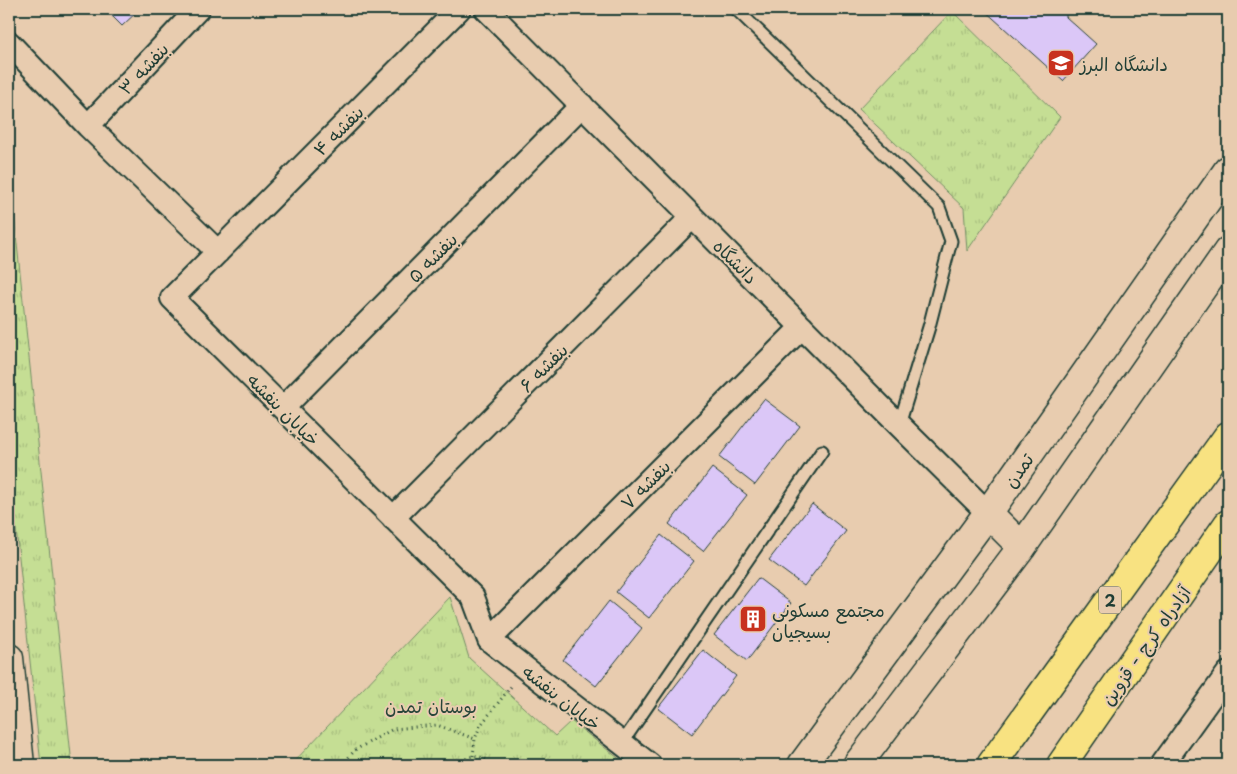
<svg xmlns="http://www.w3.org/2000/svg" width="1237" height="774" font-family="'Playpen Sans','Playpen Sans Arabic',sans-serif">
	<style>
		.park { fill: url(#park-tufts); stroke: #728e64 }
		.building { fill: #dbc7f7; stroke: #1f3d34 }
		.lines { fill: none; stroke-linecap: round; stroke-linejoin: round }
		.service-casing { stroke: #1f3d34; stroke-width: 15 }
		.minor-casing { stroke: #1f3d34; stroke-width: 26 }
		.tertiary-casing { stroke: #1f3d34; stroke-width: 31 }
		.motorway-casing { stroke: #1f3d34; stroke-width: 31 }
		.path { stroke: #1f3d34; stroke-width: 3; stroke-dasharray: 1 4; stroke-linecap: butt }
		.service { stroke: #e8ccaf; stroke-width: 11 }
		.minor { stroke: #e8ccaf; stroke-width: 22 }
		.tertiary { stroke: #e8ccaf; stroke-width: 28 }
		.motorway { stroke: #f8e281; stroke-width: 28 }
		.labels { text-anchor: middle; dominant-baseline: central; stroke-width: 4; stroke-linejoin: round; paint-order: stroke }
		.shield { fill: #e8ccaf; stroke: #5b6859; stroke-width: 1 }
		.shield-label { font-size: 16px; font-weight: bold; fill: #1f3d34 }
		.poi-label { font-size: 18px; fill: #1f3d34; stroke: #e8ccaf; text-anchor: start }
		.street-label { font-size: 18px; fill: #1f3d34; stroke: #e8ccaf }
		.park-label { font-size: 18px; fill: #274539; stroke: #e8ccaf }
	</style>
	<defs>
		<pattern id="park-tufts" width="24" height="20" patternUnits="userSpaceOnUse" patternTransform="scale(1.25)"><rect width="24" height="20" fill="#c5de94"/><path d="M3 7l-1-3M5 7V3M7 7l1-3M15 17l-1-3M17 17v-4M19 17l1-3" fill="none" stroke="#a9bf80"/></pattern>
	</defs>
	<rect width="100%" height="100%" fill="#e8ccaf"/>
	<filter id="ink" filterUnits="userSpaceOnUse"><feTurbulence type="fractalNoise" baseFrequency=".02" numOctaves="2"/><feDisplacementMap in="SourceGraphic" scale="10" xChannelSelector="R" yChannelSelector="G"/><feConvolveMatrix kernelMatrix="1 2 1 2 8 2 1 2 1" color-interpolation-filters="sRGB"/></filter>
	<g filter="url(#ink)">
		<path class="park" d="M952,11l108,106 -93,134 -3,-43 -105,-99z
			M9,168l63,597h-31l-32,-302z
			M450,597l19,61 86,78 16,-15 56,44h-336z"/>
		<path class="building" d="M105,9h35l-18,17z
			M983,9h83v8l30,27 -33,37z
			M764,399l36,27 -45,59 -36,-28z
			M712,468l35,27 -44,56 -34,-27z
			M812,504l34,27 -42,55 -35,-26z
			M661,535l33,26 -45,57 -33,-26z
			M758,578l33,25 -44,58 -33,-26z
			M609,601l33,27 -46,58 -33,-26z
			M703,650l33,26 -44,58 -34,-26z"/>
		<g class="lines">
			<g class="service-casing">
				<path id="service" d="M736,9l203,198 12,34 -22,86 -30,98
					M622,743l200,-292"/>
			</g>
			<g class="minor-casing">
				<path id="minor" d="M459,9l-287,289 301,299 16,43 161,125
					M486,9l413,416 89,88
					M9,43l79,83 130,126
					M88,126l110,-117
					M283,408l299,-303
					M393,518l299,-301
					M489,640l313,-313
					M1162,765l66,-92"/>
			</g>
			<g class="tertiary-casing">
				<path id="tertiary" d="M988,513l34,34
					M9,658l11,107
					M802,765l186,-252 240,-343
					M857,765l165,-218 206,-296"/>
			</g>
			<g class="motorway-casing">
				<path id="motorway" d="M991,765l237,-329
					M1061,765l167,-241"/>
			</g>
			<path class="path" d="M473,756l2,-17 5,-13 33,-42
				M342,765l13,-15 38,-21 44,-4 38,14
				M458,765c10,-11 24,-12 34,0"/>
			<use href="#service" class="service"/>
			<use href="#minor" class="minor"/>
			<use href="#tertiary" class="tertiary"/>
			<use href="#motorway" class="motorway"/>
		</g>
	</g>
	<defs>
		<g id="university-square" transform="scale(1.4375)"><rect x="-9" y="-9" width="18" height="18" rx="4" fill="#c8321e" stroke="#e8ccaf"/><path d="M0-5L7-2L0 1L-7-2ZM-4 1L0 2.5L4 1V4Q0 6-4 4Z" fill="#fff"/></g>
		<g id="building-square" transform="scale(1.4375)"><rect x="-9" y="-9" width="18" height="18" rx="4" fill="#c8321e" stroke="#e8ccaf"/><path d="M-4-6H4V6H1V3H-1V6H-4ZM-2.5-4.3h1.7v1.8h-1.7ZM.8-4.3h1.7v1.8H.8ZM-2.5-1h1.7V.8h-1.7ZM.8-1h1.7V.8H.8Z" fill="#fff"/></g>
	</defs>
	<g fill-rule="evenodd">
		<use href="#university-square" x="1061" y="63"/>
		<use href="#building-square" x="753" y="619"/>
	</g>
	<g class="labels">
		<rect class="shield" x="1099" y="586.5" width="22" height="27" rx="4"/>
		<g class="shield-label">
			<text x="1110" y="600">2</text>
		</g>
		<g class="poi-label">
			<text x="1080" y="63">دانشگاه البرز</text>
			<text x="772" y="609">مجتمع مسکونی<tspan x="772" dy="21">بسیجیان</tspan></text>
		</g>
		<g class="street-label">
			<text transform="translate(143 68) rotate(-47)">بنفشه ۳</text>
			<text transform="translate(338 130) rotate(-45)">بنفشه ۴</text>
			<text transform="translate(432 257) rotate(-45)">بنفشه ۵</text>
			<text transform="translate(736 261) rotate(45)">دانشگاه</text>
			<text transform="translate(543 367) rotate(-45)">بنفشه ۶</text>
			<text transform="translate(284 409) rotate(45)">خیابان بنفشه</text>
			<text transform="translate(1018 470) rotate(-55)">تمدن</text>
			<text transform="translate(645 484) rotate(-45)">بنفشه ۷</text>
			<text transform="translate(1145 645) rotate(-55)">آزادراه کرج - قزوین</text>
			<text transform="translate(562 697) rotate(38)">خیابان بنفشه</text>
		</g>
		<g class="park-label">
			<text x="431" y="705">بوستان تمدن</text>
		</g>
	</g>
	<rect width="1237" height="774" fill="none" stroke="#e8ccaf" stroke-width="30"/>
	<rect x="15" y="15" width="1207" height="744" fill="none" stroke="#1f3d34" stroke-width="2" filter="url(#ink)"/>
</svg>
